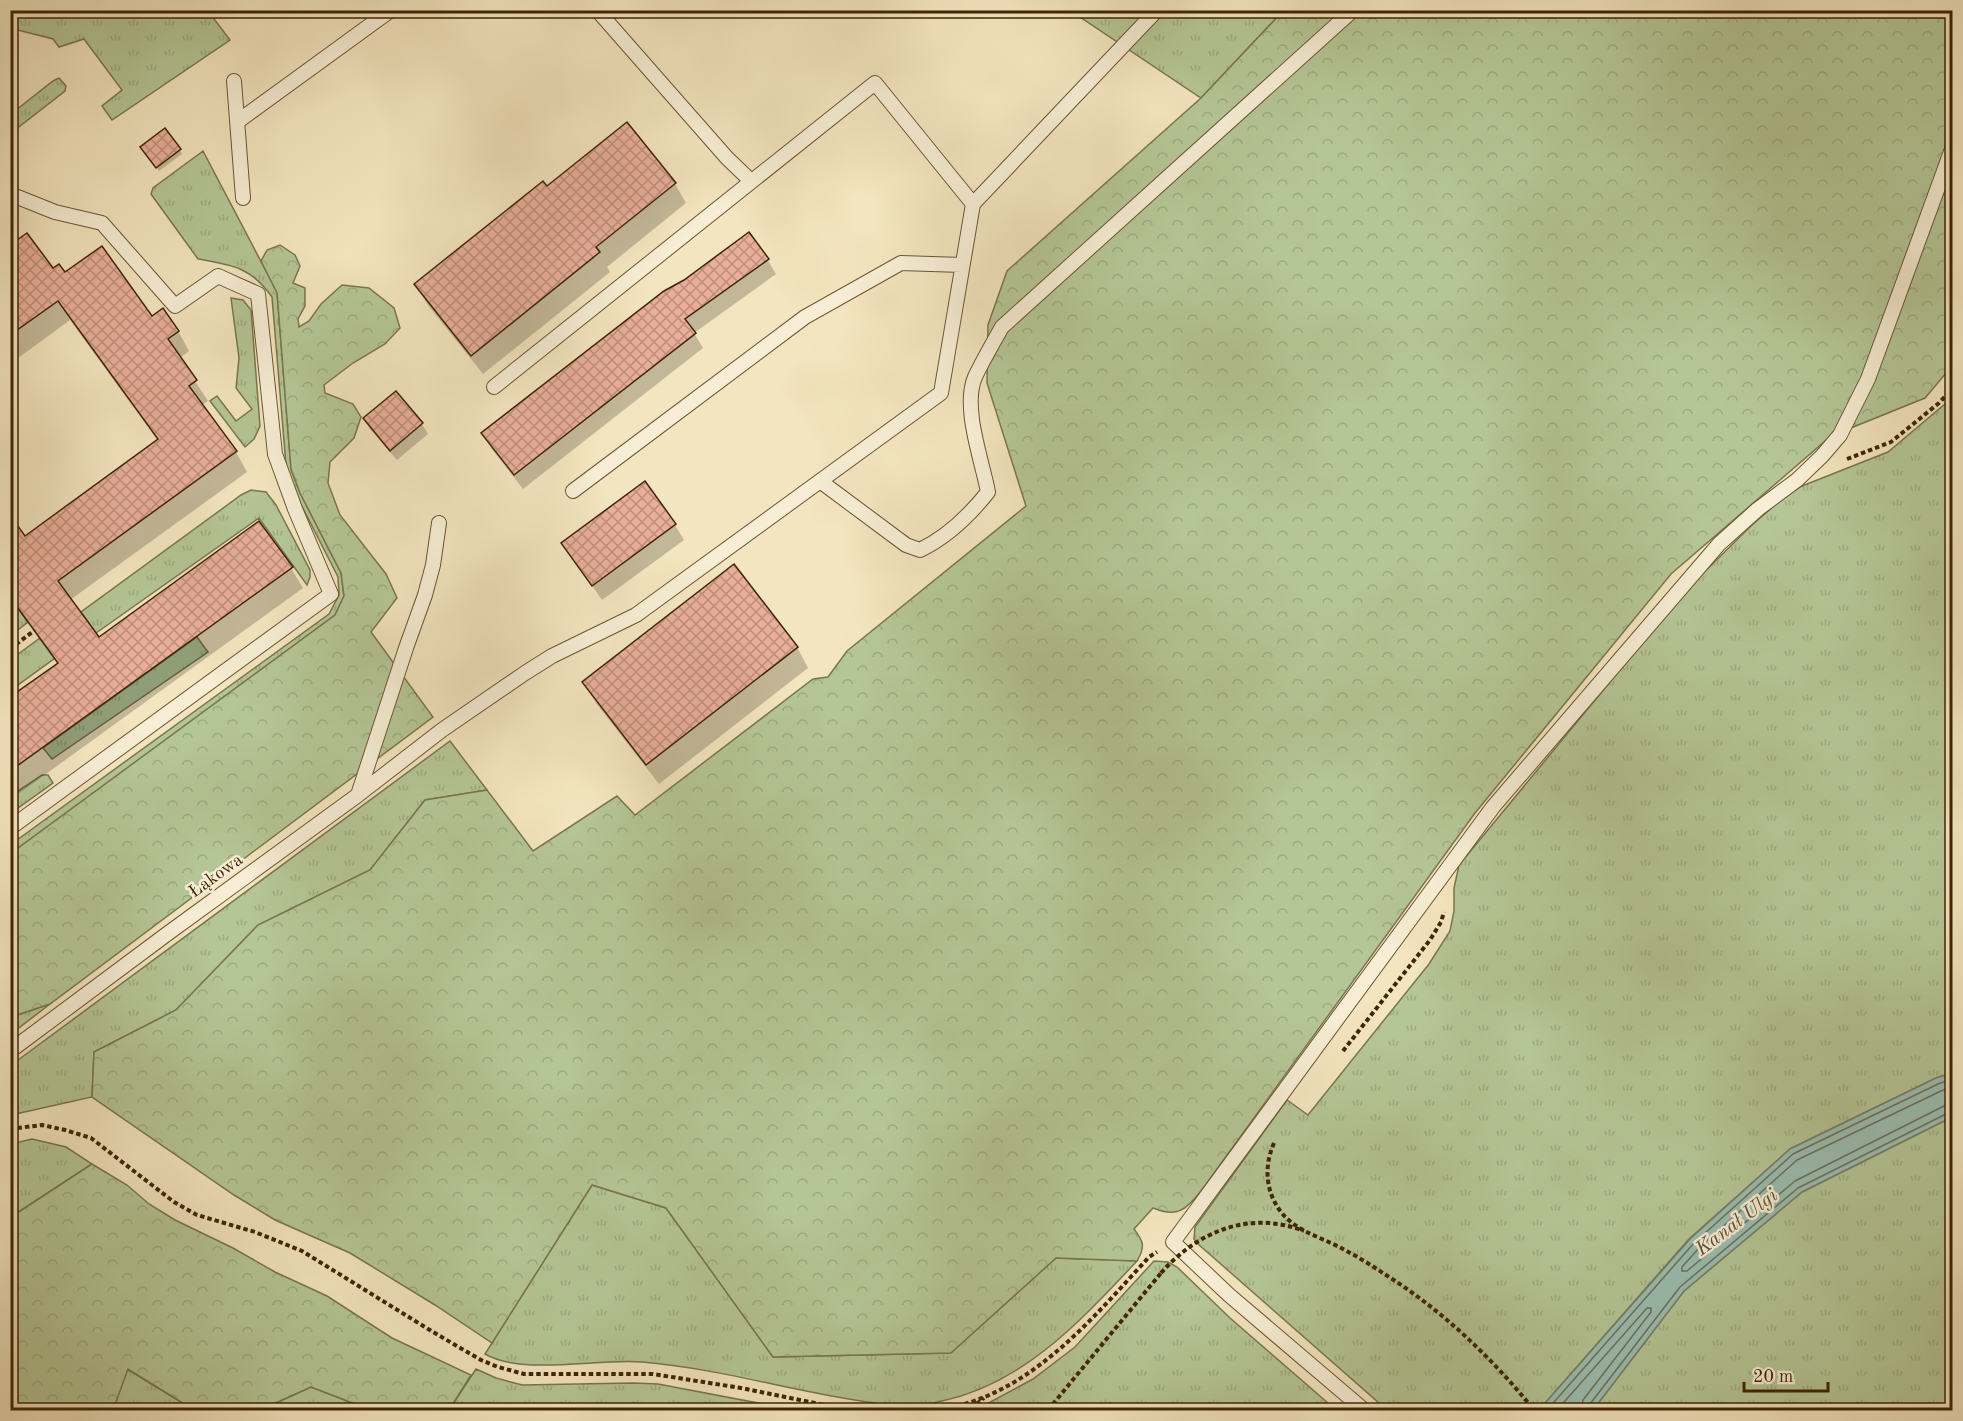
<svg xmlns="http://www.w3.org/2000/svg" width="1963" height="1421" font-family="'Old Standard TT',serif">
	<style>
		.grass { fill: url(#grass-tufts); stroke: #7a764e; stroke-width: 1.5 }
		.forest { fill: url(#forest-crowns); stroke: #7a764e; stroke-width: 1.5 }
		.water { fill: #9bbfb3; stroke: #76816e; stroke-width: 1.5 }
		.shadow { fill: #0003 }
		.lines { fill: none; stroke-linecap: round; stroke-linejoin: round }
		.shore { stroke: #6d725c; stroke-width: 1.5 }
		.building { fill: url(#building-cross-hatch); stroke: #3f2506; stroke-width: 1.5 }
		.lane-casing { stroke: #6c5534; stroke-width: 16 }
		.path { stroke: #3f2506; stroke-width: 4; stroke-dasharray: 4.5 3; stroke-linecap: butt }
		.lane { stroke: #f7eed5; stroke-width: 14 }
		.path-bridge { stroke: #3f2506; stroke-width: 4; stroke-dasharray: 4.5 3; stroke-linecap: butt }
		.labels { text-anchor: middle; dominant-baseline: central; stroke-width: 5; stroke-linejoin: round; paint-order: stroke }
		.street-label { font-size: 18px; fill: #3f2506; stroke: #f7eed5 }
		.water-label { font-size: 20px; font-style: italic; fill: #5b533a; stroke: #f7eed5 }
	</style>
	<defs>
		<pattern id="grass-tufts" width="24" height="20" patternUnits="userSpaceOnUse" patternTransform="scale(1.5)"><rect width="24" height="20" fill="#b5c696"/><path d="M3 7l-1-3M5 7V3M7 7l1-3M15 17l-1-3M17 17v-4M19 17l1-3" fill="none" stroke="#9daa80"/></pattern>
		<pattern id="forest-crowns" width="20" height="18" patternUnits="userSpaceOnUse" patternTransform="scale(1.5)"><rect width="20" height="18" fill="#b5c696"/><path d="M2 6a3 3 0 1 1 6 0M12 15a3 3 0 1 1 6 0" fill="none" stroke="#9daa80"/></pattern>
		<pattern id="building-cross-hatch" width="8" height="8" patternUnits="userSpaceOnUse" patternTransform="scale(1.5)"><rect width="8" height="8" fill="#e8ae99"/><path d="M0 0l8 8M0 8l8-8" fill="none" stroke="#bd8d7b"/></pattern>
	</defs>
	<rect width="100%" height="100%" fill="#f3e5bf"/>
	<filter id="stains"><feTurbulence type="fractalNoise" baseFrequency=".00333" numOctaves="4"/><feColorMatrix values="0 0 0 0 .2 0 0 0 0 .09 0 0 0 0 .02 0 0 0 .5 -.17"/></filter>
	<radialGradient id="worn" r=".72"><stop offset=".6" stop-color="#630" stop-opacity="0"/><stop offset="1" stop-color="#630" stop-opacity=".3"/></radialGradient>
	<path class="grass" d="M208,11l22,29 -118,80 -10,-14 20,-16 -38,-51 -25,8 -6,-8 -39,-10 -3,3v-21z
		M1071,11h212l-82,87z
		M59,78l7,8 -1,5 -54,42v-19l42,-33z
		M203,151l74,141 14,177 9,24 41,80 3,23 -9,19 -324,239 -1,-9 319,-231 10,-19 -1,-18 -51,-100 -15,-180c-21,-30 -40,-32 -74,-38l-47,-65 2,-6z
		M231,298l12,2 8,10 9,116 -6,13 -9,8 -35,-46 7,-5 19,25 16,-12 -16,-21 3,-30z
		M1952,398v675l-16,5 -146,71 -101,90 -150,171h-152l-189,-166 -4,-5 1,-12 92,-127 21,15 121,-151 21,-33 4,-20v-23l5,-23 226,-274 66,-65 41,-36 96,-38z
		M251,490l15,2 10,13 34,65v7l-3,8 -48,-67 -163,115 -15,-21 160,-117z
		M10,597l18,25 -17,13h-1z
		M197,637l11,15 -156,107 -9,-11z
		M40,638l15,20 -44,32 -1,-30z
		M450,741l37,49 -62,10 -55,70 -112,55 -82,85 -82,42 -2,45 -81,18 -1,-49z
		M42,775h6l5,8 -42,30v-17z
		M50,1004l-39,30v-17z
		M1952,1117v293h-359l91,-119 118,-99z
		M32,1139l34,8 26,17 -81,53v-73z
		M592,1185l74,23 107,149 177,-4 106,-95 81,3c-56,59 -112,122 -195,140 -10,2 -22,6 -32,6 -16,0 -33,-4 -49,-6 -73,-11 -145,-33 -219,-39 -44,-4 -119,14 -157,-8z
		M1154,1261l14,1 9,5 53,51 106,92h-353v-4l50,-27 42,-32z
		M127,1369l67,41h-81z
		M476,1369l20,9 26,7 111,-2 25,1 137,26h-346z
		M311,1387l60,23h-111z"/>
	<path class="forest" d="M1283,11h669v355l-27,32 -94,38 -160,138 -196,239 -274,378c-15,19 -24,27 -48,17l-19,21c9,12 12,17 3,32l-81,-3 -105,95 -178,4 -107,-149 -74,-23 -100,158 -57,-38 -85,-52 -75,-33 -41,-25 -142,-98 2,-45 82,-42 82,-85 112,-55 55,-70 62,-10 46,61 84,-55 18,19 178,-136 15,-2 19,-26 179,-145 -39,-123 1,-58 19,-54 194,-173z
		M280,245l15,10 5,11 -7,17 12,5v18l-7,13 1,8 10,-6 12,-17 21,-19 27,3 25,20 6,20 -15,16 -32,19 -29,22 1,8 28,11 8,13 -7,21 -24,24 -2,21 12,32 46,59 11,24 -26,34 62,85 -383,287 -39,13 -1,-163 325,-239 9,-19 -3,-23 -41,-80 -9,-24 -14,-176 -16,-32 6,-11z
		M92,1164l35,21 22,19 26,16 58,28 42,24 52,24 65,42 79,37 -22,35h-78l-60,-23 -51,23h-66l-66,-41 -15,41h-102v-193z"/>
	<path class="water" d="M1952,1073v44l-150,75 -118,99 -91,119h-54l151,-171 100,-90 146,-71z"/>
	<path class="shadow" d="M627,124l48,60 11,19 -79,64 3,5 -127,102 -56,-70 -11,-19 131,-97z
		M179,149l3,5 -23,17 -15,-20z
		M10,247l43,23 12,4 113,57 11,20 -9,7 28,43 -6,4 34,47 11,20 -177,128 28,39 193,-71 12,20 -293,212v-101l48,-34 -48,-66v-81l15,20 133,-97 -88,-121 -60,44z
		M767,259l9,15 -82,59 9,15 -180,141 -32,-41 -8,-14z
		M396,393l26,31 6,10 -31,26 -27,-31 -6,-10z
		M675,525l9,15 -82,60 -39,-57z
		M797,647l11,21 -149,116 -63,-81 -12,-20z"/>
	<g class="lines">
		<path class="shore" d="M1952,1087l-11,4 -144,69 -98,88 -17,19v4h5l108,-90 149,-75 8,-2
			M1547,1410l147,-167 99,-89 145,-70 14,-5
			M1557,1410l90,-102h4v4l-68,88 -2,10
			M1588,1410l2,-6 90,-117 118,-99 150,-75 4,-1"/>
	</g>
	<path class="building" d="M627,122l49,61 -80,64 4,5 -129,104 -57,-72 129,-103 4,5z
		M165,128l16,21 -25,19 -16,-21z
		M749,232l20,27 -84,60 11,14 -182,142 -33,-42 183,-142 20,-11z
		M27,233l26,35 6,-4 6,8 37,-26 50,70 11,-8 16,23 -11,8 29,41 -8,6 48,65 -179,130 41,56 160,-116 34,46 -283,204v-74l48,-34 -48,-66v-82l15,21 133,-97 -100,-138 -48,34v-90z
		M396,391l27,32 -33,28 -27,-33z
		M645,481l31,43 -84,62 -31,-43z
		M734,564l64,83 -152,118 -64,-83z"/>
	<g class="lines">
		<g class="lane-casing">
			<path id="lane" d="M597,10l130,148 24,23
				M234,81l9,117
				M237,122l154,-112
				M10,194l45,18 47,11 73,83 43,-30 40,18 17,160 20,55 36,85 -321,234
				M973,204l184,-194
				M820,481l86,64 14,5c27,-13 49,-34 68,-58 -6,-32 -26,-85 -13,-115 8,-17 18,-34 27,-50l351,-317
				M573,491l232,-174 96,-54 61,2
				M358,795l48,-147 19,-53 8,-30 6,-42
				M10,1051l157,-117 191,-139 84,-65 83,-57 27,-17 84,-41 305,-222 32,-189 -98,-121 -381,304
				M1364,1410l-135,-115 -56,-53 320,-435 226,-263 39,-35 39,-29 25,-24 18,-21 28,-56 84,-230"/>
		</g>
		<path class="path" d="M1847,459l44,-17 48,-39 13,-14
			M10,649l25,-19
			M1343,1051l87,-111 11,-18 3,-10
			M10,1129l32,-4 23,5 26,8 83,64 23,13 58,17 47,19 131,81 48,28 17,7 26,7h129l88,14 108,22
			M1274,1143c-10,23 -9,48 7,69 15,19 37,24 58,35 16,8 32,18 47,28 57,36 106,83 148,135
			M935,1410c92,-11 155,-89 214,-153l8,-5
			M972,1410l3,-5 9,-7
			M1048,1410l113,-137"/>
		<use href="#lane" class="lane"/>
		<path class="path-bridge" d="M1161,1273c37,-42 89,-63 143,-42"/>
	</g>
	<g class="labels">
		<g class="street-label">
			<text transform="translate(216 876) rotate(-36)">Łąkowa</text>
		</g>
		<g class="water-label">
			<text transform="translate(1737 1223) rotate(-37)">Kanał Ulgi</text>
		</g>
	</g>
	<rect width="1963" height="1421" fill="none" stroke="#f3e5bf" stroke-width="36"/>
	<rect x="12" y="12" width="1939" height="1397" fill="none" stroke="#3f2506" stroke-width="3"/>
	<rect x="18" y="18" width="1927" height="1385" fill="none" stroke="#3f2506" stroke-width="1.5"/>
	<path d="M1744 1382v9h84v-9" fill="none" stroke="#3f2506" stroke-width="3"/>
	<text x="1753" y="1382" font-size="18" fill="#3f2506" stroke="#f7eed5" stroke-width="4.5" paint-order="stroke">20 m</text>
	<rect width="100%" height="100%" filter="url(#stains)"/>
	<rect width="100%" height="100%" fill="url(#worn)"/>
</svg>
